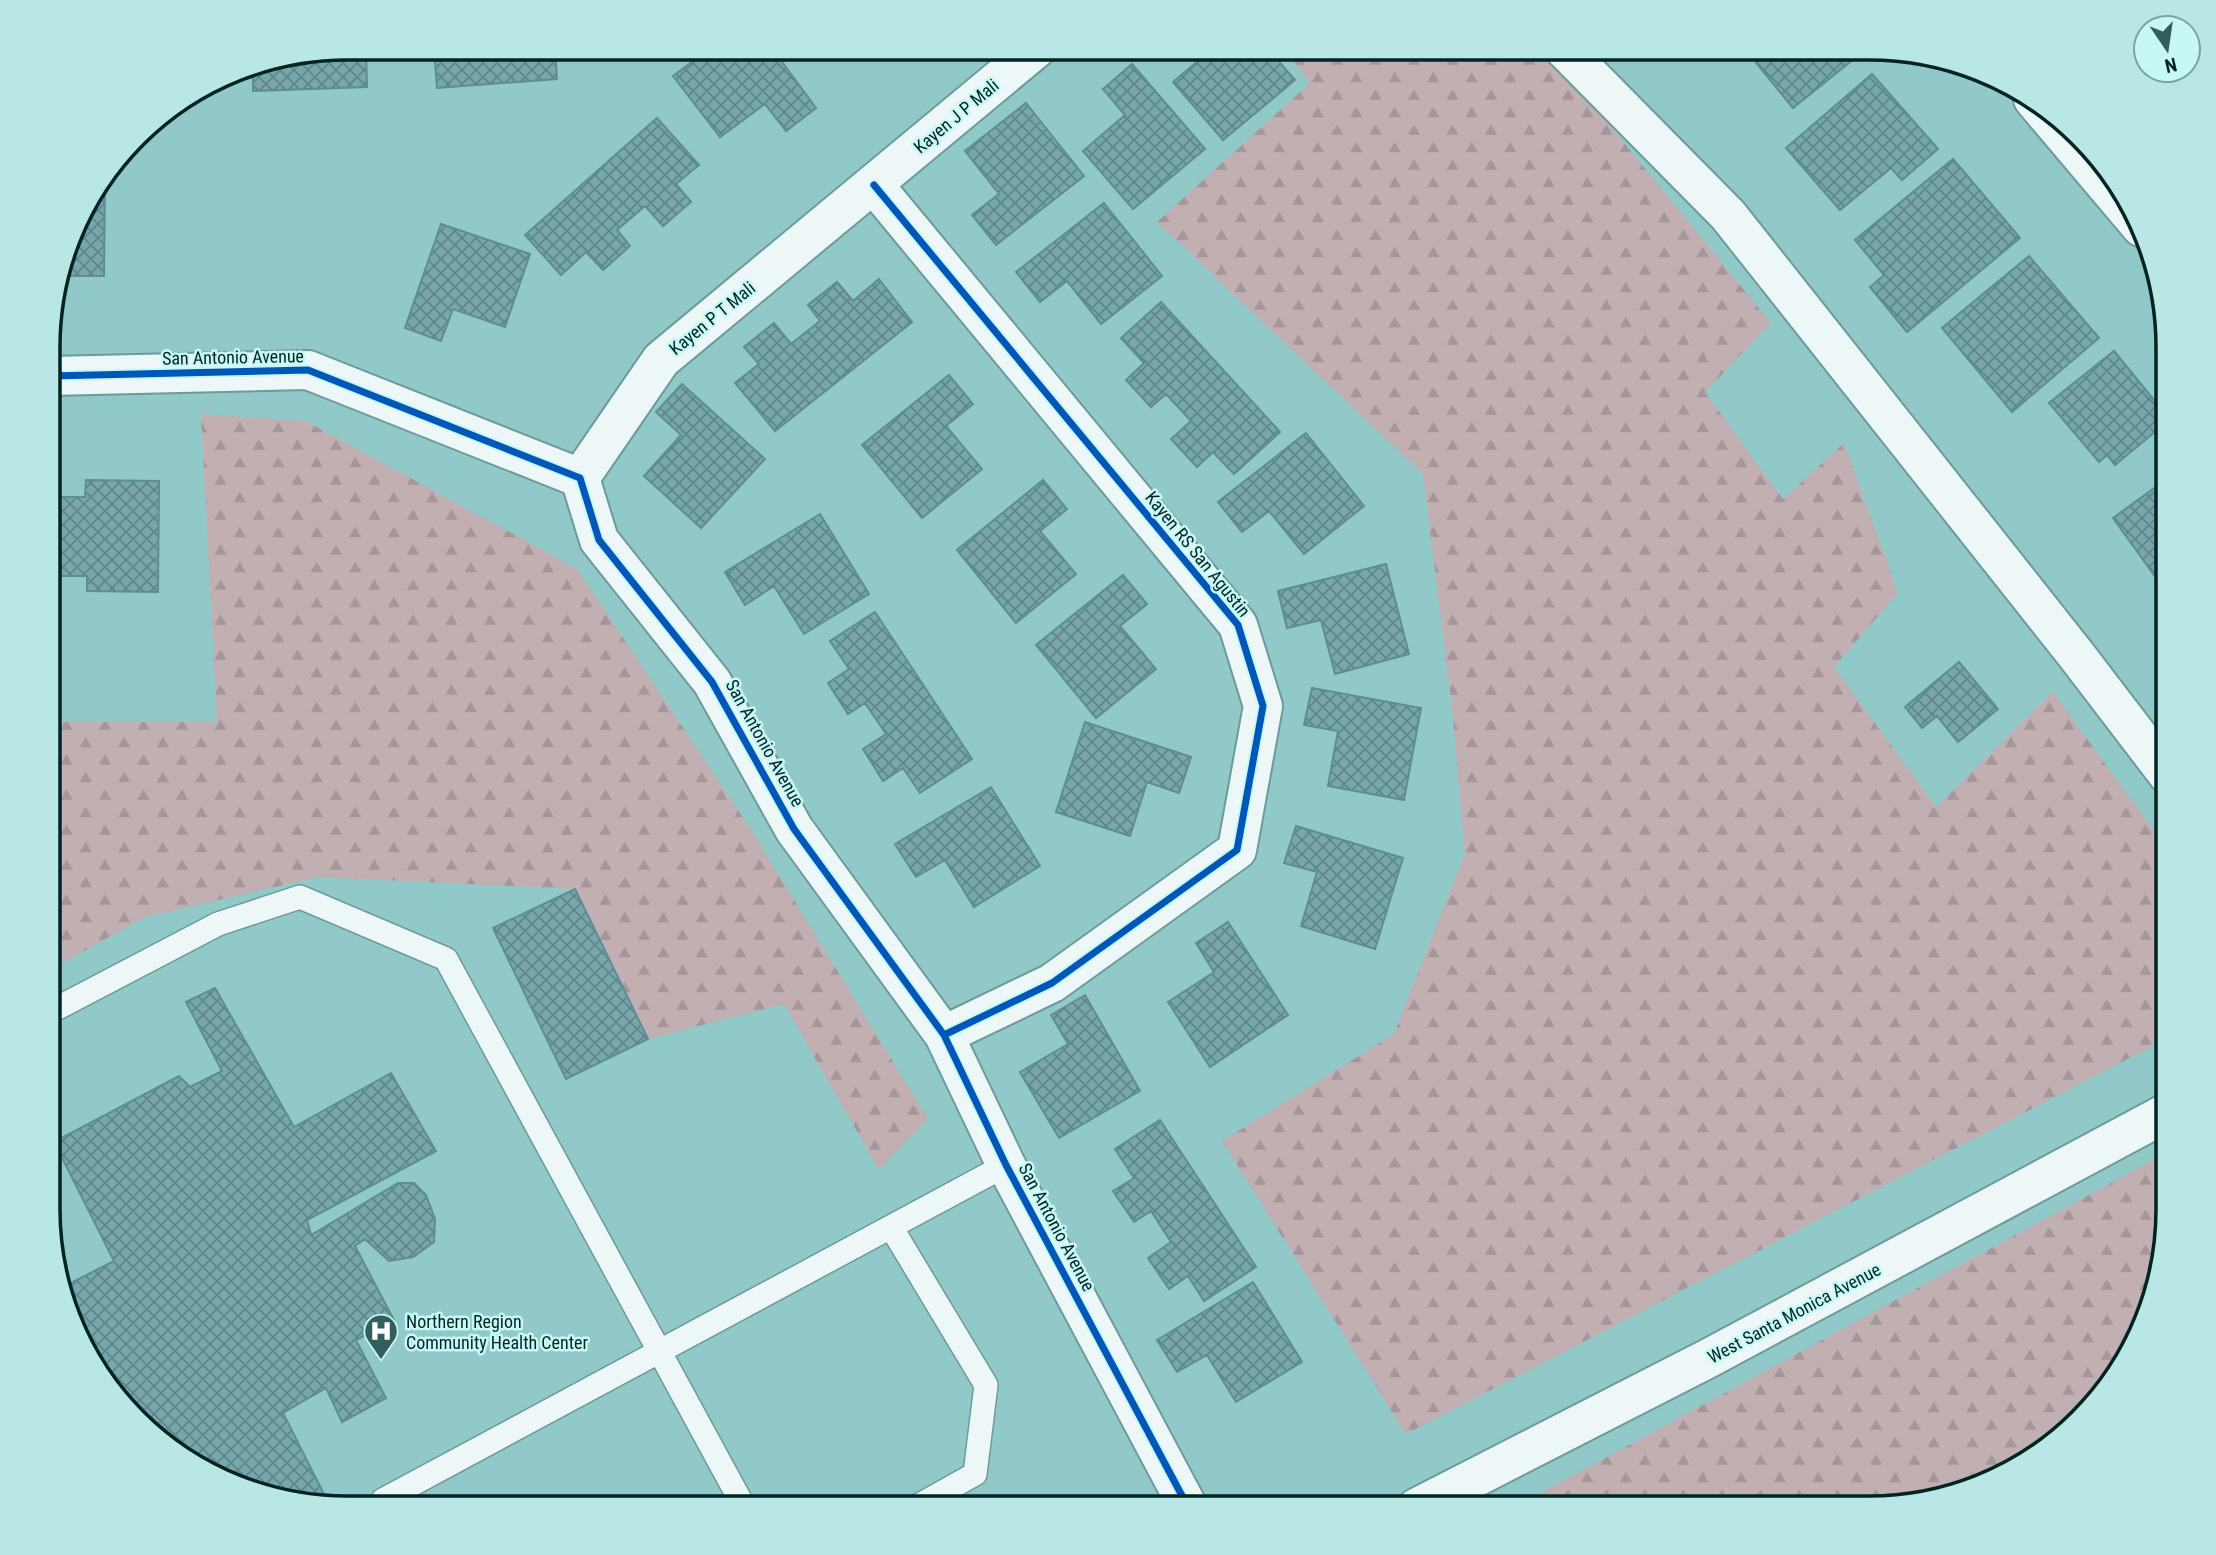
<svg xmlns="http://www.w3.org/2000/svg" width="2216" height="1555" font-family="'Roboto Condensed',sans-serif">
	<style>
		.forest { fill: url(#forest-firs) }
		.building { fill: url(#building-cross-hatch); stroke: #5c8e92; stroke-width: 2 }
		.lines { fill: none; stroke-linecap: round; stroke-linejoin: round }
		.lane-casing { stroke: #6c9b9a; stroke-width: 26 }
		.street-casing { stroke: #6c9b9a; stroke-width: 42 }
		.secondary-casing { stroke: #6c9b9a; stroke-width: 42 }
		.lane { stroke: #eef7f7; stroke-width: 23 }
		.street { stroke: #eef7f7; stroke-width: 38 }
		.secondary { stroke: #eef7f7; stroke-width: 38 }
		.cycleway-casing { stroke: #c8f8f6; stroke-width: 11 }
		.cycleway { stroke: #0057b8; stroke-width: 7 }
		.labels { text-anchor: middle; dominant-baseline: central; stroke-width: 5; stroke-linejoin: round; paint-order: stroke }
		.street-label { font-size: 18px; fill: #022524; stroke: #c8f8f6 }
		.poi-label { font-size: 18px; fill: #022524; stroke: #c8f8f6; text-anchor: start }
		.rim { fill: none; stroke: #022524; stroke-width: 3.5 }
	</style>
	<defs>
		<pattern id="forest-firs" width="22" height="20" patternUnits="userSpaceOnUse" patternTransform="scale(1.75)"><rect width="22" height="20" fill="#c1afb2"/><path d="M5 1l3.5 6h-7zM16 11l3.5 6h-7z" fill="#a49699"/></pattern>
		<pattern id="building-cross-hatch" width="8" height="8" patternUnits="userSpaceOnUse" patternTransform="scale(1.75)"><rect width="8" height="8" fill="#77a6ab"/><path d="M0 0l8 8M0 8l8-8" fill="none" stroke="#5f878b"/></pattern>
	</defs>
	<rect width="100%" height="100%" fill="#90c9c8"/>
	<path class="forest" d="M1284,48h263l224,275 -66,69 78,107 61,-56 54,150 -64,74 102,140 117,-115 115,158v188l-762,396 -184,-293 172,-107 71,-181 -13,-145 -29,-234 -266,-252 153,-139z
		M201,414l105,7 271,148 173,259 178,291 -49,51 -95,-166 -136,35 -73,-150 -257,-12 -173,40 -95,53v-248h167z
		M2168,1152v75l-15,78 -46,85 -105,87 -132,31h-357z"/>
	<path class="building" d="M347,47h19l1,40 -114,4v-25z
		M434,47h121l2,32 -120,9z
		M712,47h59l45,61 -30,23 -21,-27 -45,33 -47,-61z
		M1213,48h54l28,32 -72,60 -50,-58z
		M1744,48h103l8,10 -62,50z
		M1132,64l73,85 -72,60 -50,-58 42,-36 -22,-26z
		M1872,74l66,75 -36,31 -11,-12 -51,42 -54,-62z
		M1026,103l58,73 -88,69 -24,-30 27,-21 -34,-43z
		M657,118l42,47 -23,19 15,18 -28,24 -18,-20 -28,24 13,16 -27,24 -17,-18 -25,23 -36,-40z
		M1953,159l67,79 -113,94 -37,-45 14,-12 -29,-35z
		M105,180l-1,96h-44l18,-62z
		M1104,203l58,73 -61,48 -34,-43 -27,21 -24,-30z
		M441,224l89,30 -25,73 -52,-18 -12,32 -36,-13z
		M2029,256l70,82 -87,74 -70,-84z
		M879,279l33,43 -137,109 -40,-48 24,-19 -15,-17 30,-24 17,21 29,-23 -12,-16 29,-23 16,19z
		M1161,302l119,130 -46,42 -21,-22 -16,15 -26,-28 20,-18 -25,-27 -15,13 -25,-27 18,-17 -23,-25z
		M2114,351l54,66v4l-53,44 -8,-10 -8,7 -50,-59z
		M949,375l24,29 -27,22 36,43 -60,49 -60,-73z
		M682,384l83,75 -64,69 -57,-52 37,-41 -25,-23z
		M1306,433l58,73 -60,48 -35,-43 -27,21 -24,-30z
		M86,480l73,1 -1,111 -71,-1v-15h-37l1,-79h34z
		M1043,480l24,29 -27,22 36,43 -60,49 -59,-73z
		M2160,484l8,11v86l-6,5 -49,-68z
		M820,514l49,80 -65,40 -30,-48 -29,19 -20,-33z
		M1386,564l23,90 -74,20 -14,-54 -34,8 -9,-37z
		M1123,575l24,29 -27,22 36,43 -60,49 -60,-73z
		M875,612l97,147 -52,34 -17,-25 -20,13 -20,-32 23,-15 -21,-31 -17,11 -20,-31 21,-14 -19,-28z
		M1959,662l39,47 -40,33 -21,-26 -15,12 -17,-21z
		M1312,688l109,20 -17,92 -76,-14 10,-55 -34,-6z
		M1085,722l106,35 -12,36 -32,-11 -17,54 -74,-24z
		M991,787l49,79 -66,41 -29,-47 -29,17 -21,-33z
		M1296,826l107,32 -28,91 -74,-23 16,-54 -33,-9z
		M575,889l73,150 -82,40 -73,-151z
		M1228,922l60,93 -78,52 -42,-65 46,-30 -18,-29z
		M215,988l79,139 97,-54 45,78 -129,69 4,15 87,-52h16l12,12 9,24 -1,23 -21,15 -24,4 -24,-22 -10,7 39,74 -38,20 30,58 -44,24 -16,-34 -43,25 45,89 -8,4 -70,-14 -85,-46 -78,-88 -24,-71 51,-26 -60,-119 125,-66 11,11 32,-16 -36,-69z
		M1085,995l55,96 -81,47 -39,-66 48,-28 -17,-29z
		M1160,1120l96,147 -52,34 -16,-25 -19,13 -21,-31 23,-16 -20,-31 -17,11 -21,-31 21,-13 -19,-29z
		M1253,1282l49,80 -66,40 -29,-47 -30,17 -20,-32z"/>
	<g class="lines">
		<g class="lane-casing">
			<path id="lane" d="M50,1012l168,-88 82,-27 146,62 298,548
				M891,1227l95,158 -11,89 -59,33
				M381,1507l2,-7 623,-335"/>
		</g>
		<g class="street-casing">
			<path id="street" d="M1563,48l165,167 349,441 91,119
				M874,185l364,440 25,81 -26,144 -185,133 -108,52
				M50,376l258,-6 272,108 19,62 113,142 82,147 150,206 62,130 182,342
				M580,478l81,-118 376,-312"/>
		</g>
		<g class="secondary-casing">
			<path id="secondary" d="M2033,99l108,128
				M1416,1508l293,-150 459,-246"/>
		</g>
		<use href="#lane" class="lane"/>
		<use href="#street" class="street"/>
		<use href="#secondary" class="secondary"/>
		<g class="cycleway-casing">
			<path id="cycleway" d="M874,185l364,440 25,81 -26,144 -185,133 -108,52
				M50,376l258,-6 272,108 19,62 113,142 82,147 150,206 62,130 182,342"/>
		</g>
		<use href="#cycleway" class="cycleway"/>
	</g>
	<defs>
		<g id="hospital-pin" transform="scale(1.75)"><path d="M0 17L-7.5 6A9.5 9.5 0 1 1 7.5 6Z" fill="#345e5d" stroke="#c8f8f6"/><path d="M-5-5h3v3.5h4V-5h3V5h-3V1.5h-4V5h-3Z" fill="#fff"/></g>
	</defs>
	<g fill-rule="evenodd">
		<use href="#hospital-pin" x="381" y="1331"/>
	</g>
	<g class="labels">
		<g class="street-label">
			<text transform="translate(956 116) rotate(-40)">Kayen J P Mali</text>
			<text transform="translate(712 318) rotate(-39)">Kayen P T Mali</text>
			<text transform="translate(233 357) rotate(-1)">San Antonio Avenue</text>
			<text transform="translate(1198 554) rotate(51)">Kayen RS San Agustin</text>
			<text transform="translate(765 743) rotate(61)">San Antonio Avenue</text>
			<text transform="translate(1057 1227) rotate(62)">San Antonio Avenue</text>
			<text transform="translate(1794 1313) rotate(-28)">West Santa Monica Avenue</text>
		</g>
		<g class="poi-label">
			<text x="406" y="1321">Northern Region<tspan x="406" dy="21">Community Health Center</tspan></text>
		</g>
	</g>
	<path d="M0 0H2216V1555H0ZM347 60H1869A287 287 0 0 1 2156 347V1209A287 287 0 0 1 1869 1496H347A287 287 0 0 1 60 1209V347A287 287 0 0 1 347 60Z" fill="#b8e7e5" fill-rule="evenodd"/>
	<path class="rim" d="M347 60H1869A287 287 0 0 1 2156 347V1209A287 287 0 0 1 1869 1496H347A287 287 0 0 1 60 1209V347A287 287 0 0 1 347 60Z"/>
	<g transform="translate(2167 49) rotate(167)"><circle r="33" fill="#c8f8f6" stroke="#79a4a2" stroke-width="2"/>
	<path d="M0-5L12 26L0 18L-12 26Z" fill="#345e5d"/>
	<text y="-10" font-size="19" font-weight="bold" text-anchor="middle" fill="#022524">N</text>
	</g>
</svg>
